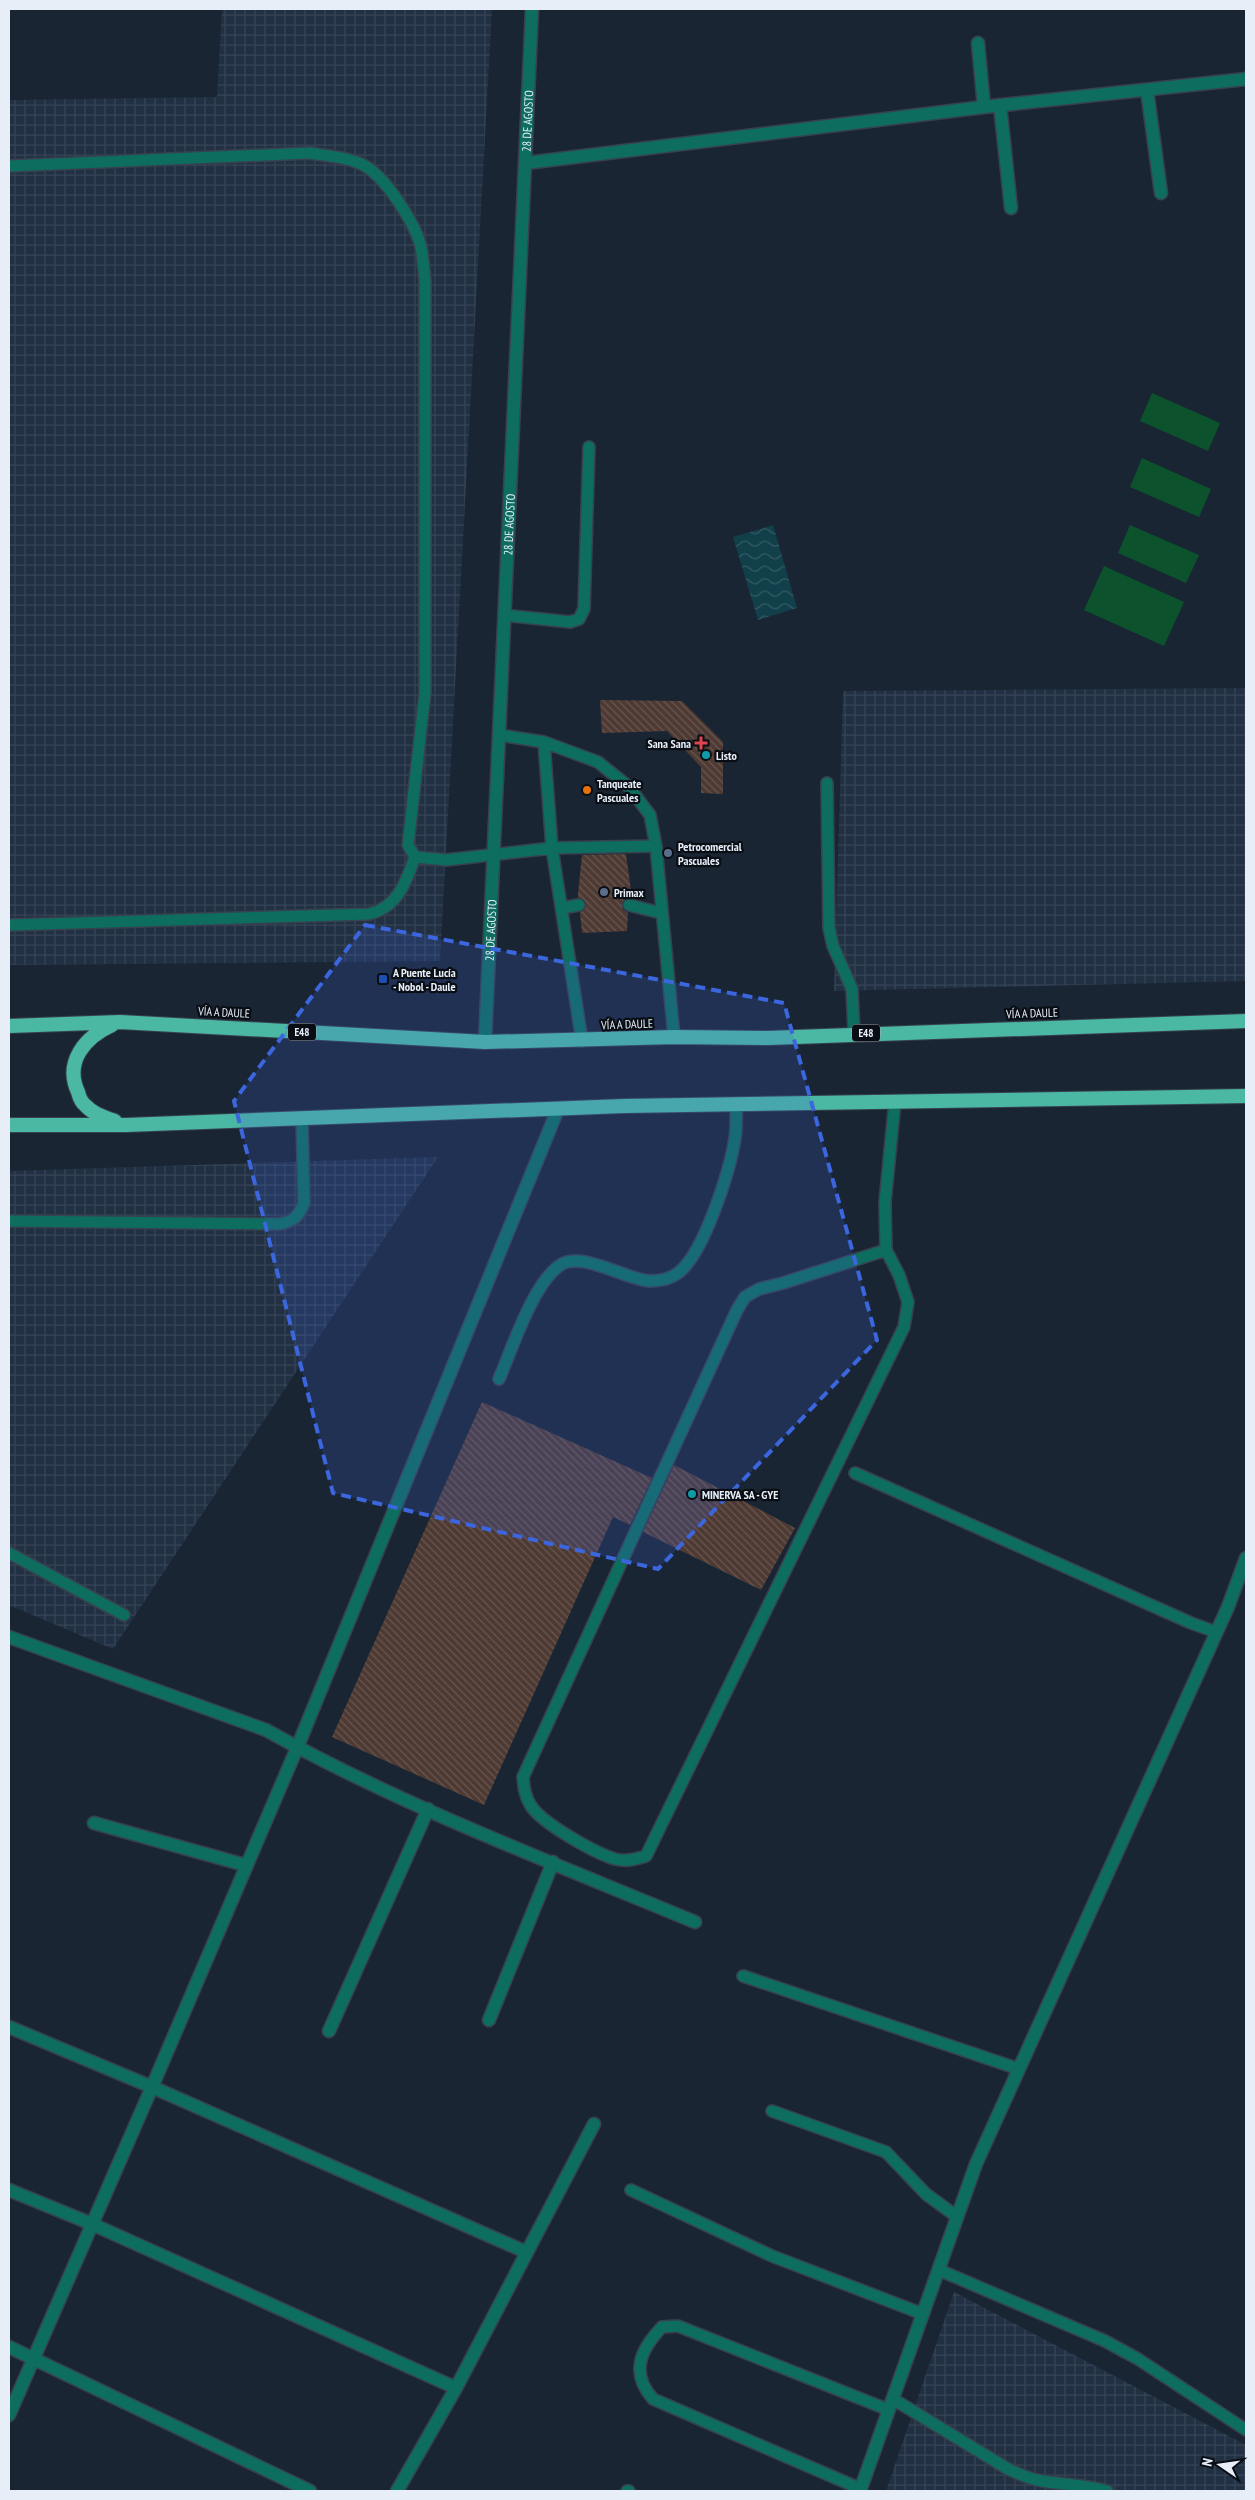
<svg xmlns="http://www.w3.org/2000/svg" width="1255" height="2500" font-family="'PT Sans Narrow',sans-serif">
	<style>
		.industrial { fill: url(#industrial-grid) }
		.pitch { fill: #0b522d }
		.water { fill: url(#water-waves) }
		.building { fill: url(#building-back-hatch) }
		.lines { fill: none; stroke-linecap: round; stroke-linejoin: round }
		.service-casing { stroke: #37414f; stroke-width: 14 }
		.minor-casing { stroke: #37414f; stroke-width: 15 }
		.tertiary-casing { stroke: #37414f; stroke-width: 15 }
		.trunk-casing { stroke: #37414f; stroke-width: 16 }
		.service { stroke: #0d6d5e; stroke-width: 11 }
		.minor { stroke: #0d6d5e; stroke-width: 12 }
		.tertiary { stroke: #0d6d5e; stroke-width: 12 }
		.trunk { stroke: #4ab8a2; stroke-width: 14 }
		.marked { fill: #3b66dd; fill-opacity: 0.2; stroke: #3b66dd; stroke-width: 4; stroke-dasharray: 10 6; stroke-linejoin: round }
		.health-dot { fill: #e0444e; stroke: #090e14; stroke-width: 2 }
		.culture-dot { fill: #0f9aa8; stroke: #090e14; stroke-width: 2 }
		.food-dot { fill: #e8710a; stroke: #090e14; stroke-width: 2 }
		.service-dot { fill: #5c6f8a; stroke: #090e14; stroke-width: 2 }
		.transit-dot { fill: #1a4fb4; stroke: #090e14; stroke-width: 2 }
		.labels { text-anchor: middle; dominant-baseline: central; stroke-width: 4.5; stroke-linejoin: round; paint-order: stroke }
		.shield { fill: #090e14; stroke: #a4abb4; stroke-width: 1 }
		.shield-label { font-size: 11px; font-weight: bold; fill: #e7eef8 }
		.street-label { font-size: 12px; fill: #e7eef8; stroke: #090e14 }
		.poi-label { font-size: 12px; font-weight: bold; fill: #e7eef8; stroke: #090e14; text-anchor: start }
	</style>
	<defs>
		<pattern id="industrial-grid" width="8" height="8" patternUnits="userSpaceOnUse" patternTransform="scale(1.25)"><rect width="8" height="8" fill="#213043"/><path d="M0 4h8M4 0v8" fill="none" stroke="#364456"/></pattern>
		<pattern id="water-waves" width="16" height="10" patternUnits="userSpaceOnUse" patternTransform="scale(1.25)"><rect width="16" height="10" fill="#113f4a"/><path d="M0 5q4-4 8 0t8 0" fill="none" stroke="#345b65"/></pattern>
		<pattern id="building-back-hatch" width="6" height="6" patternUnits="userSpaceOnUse" patternTransform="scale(1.25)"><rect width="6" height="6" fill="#4e3a33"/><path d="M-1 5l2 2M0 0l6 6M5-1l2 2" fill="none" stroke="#685751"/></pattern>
	</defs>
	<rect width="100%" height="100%" fill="#1a2533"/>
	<path class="industrial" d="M222,9h270l-52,952 -431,4v-865l208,-3z
		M1246,688v293l-412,10 9,-300z
		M438,1157l-325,492 -104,-44v-434z
		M954,2292l292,153v46h-360z"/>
	<path class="pitch" d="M1152,393l68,30 -12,28 -68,-30z
		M1142,458l69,31 -12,28 -69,-30z
		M1130,525l69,30 -13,28 -68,-30z
		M1104,566l80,36 -20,44 -80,-36z"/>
	<path class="water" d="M773,525l24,83 -39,12 -25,-83z"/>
	<path class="building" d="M600,700l82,1 41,41v52l-22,-1v-26l-34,-36 -65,2z
		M626,854l5,37 -1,7 -6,1 -2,5 1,6 5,3 -1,18 -45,2 -2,-21 4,-2 2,-6 -2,-4 -6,-2v-4l4,-39z
		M482,1402l170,76 -22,47 -17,-8 -129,288 -152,-68z
		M674,1465l121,63 -34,62 -118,-58z"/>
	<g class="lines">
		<g class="service-casing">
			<path id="service" d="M9,166l300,-13c18,3 41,4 56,13 21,12 50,57 56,81 2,11 3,23 4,34v412l-17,152 7,12 31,3 106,-12 104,-2
				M504,615l66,7 9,-3 5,-10 5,-162
				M499,735l45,7 54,20 31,25 21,28 6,31 18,191
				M544,742l8,106 30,193
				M827,783l2,145 4,18 19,43 2,44
				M629,905l32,8
				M562,908l17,-3
				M9,925l360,-11c29,-7 37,-32 46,-57
				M9,1221l271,3c14,-3 19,-8 24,-21l-2,-85
				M886,1250l-103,33 -24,6 -14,8 -8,13 -214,467c1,11 2,20 8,29 12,18 64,47 84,53 11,3 21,0 31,-3l258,-529 4,-25 -9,-27 -13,-25 -1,-48 10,-101
				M499,1379c13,-30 35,-99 63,-115 22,-12 65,16 88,17 11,0 20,-2 28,-8 26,-19 52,-103 57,-135 2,-11 1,-23 1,-34
				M855,1473l336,150 25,9
				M9,1553l115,62
				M743,1976l276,93
				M772,2111l114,41 40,42 30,22
				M631,2190l141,66 151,58
				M939,2270l166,71 33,18 108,71
				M893,2399l115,70c9,4 19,9 29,11 24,5 47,4 70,11
				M861,2489l-208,-90c-23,-26 -13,-49 9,-72l16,-1 211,84
				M627,2491h2"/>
		</g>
		<g class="minor-casing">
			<path id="minor" d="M978,43l6,64
				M1147,90l14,103
				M1000,105l11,103
				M526,163l458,-56 262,-28
				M9,1637l257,93c136,76 285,132 429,192
				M94,1823l151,42
				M489,2020l64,-158
				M9,2027l143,60 374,165
				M329,2031l99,-222
				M9,2190l83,34 364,164
				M9,2347l301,144
				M9,2415l143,-328 145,-339 261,-639
				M397,2491l59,-103 138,-264
				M860,2491l116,-327 252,-557 18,-49"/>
		</g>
		<g class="tertiary-casing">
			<g id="tertiary">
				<path id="s1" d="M485,1042l47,-1033"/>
			</g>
		</g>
		<g class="trunk-casing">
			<path id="trunk" d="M112,1025c-27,12 -48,37 -34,67 1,4 3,10 7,13 8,9 19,12 30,16
				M9,1026l111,-4 365,20 189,-5 94,1 478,-17
				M9,1125h117l498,-19 622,-10"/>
		</g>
		<use href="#service" class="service"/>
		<use href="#minor" class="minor"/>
		<use href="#tertiary" class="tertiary"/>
		<use href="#trunk" class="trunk"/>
	</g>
	<path class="marked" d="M365,925l419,78 93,337 -219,229 -325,-76 -99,-392z"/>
	<path class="health-dot" d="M698.5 735.5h5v5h5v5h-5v5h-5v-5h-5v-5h5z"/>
	<g class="culture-dot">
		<circle cx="706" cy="755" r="5"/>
		<circle cx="692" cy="1494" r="5"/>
	</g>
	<circle class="food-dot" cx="587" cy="790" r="5"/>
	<g class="service-dot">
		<circle cx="668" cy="853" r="5"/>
		<circle cx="604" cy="892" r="5"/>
	</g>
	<rect class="transit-dot" x="378" y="974" width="10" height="10" rx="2.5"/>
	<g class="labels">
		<g class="shield">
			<rect x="288" y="1023.5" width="28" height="17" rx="4"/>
			<rect x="852" y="1024.5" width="28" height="17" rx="4"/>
		</g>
		<g class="shield-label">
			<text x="302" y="1032">E48</text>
			<text x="866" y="1033">E48</text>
		</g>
		<g class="street-label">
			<text stroke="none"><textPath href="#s1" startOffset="922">28 DE AGOSTO</textPath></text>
			<text stroke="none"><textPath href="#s1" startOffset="518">28 DE AGOSTO</textPath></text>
			<text stroke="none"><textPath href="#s1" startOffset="112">28 DE AGOSTO</textPath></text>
			<text transform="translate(224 1012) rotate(3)">VÍA A DAULE</text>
			<text transform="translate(1032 1013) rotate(-2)">VÍA A DAULE</text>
			<text transform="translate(627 1024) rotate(-2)">VÍA A DAULE</text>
		</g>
		<g class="poi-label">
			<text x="691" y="743" text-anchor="end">Sana Sana</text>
			<text x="716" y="755">Listo</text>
			<text x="597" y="783">Tanqueate<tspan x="597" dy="14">Pascuales</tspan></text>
			<text x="678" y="846">Petrocomercial<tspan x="678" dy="14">Pascuales</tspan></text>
			<text x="614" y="892">Primax</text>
			<text x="393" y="972">A Puente Lucía<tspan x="393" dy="14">- Nobol - Daule</tspan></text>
			<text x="702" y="1494">MINERVA SA - GYE</text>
		</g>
	</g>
	<rect width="1255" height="2500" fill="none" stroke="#e7eef8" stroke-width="20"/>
	<g transform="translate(1220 2465) rotate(283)" stroke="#090e14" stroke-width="4" paint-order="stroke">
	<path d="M0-4L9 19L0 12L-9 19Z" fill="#e7eef8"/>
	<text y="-8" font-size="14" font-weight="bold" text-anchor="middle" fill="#e7eef8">N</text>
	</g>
</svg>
